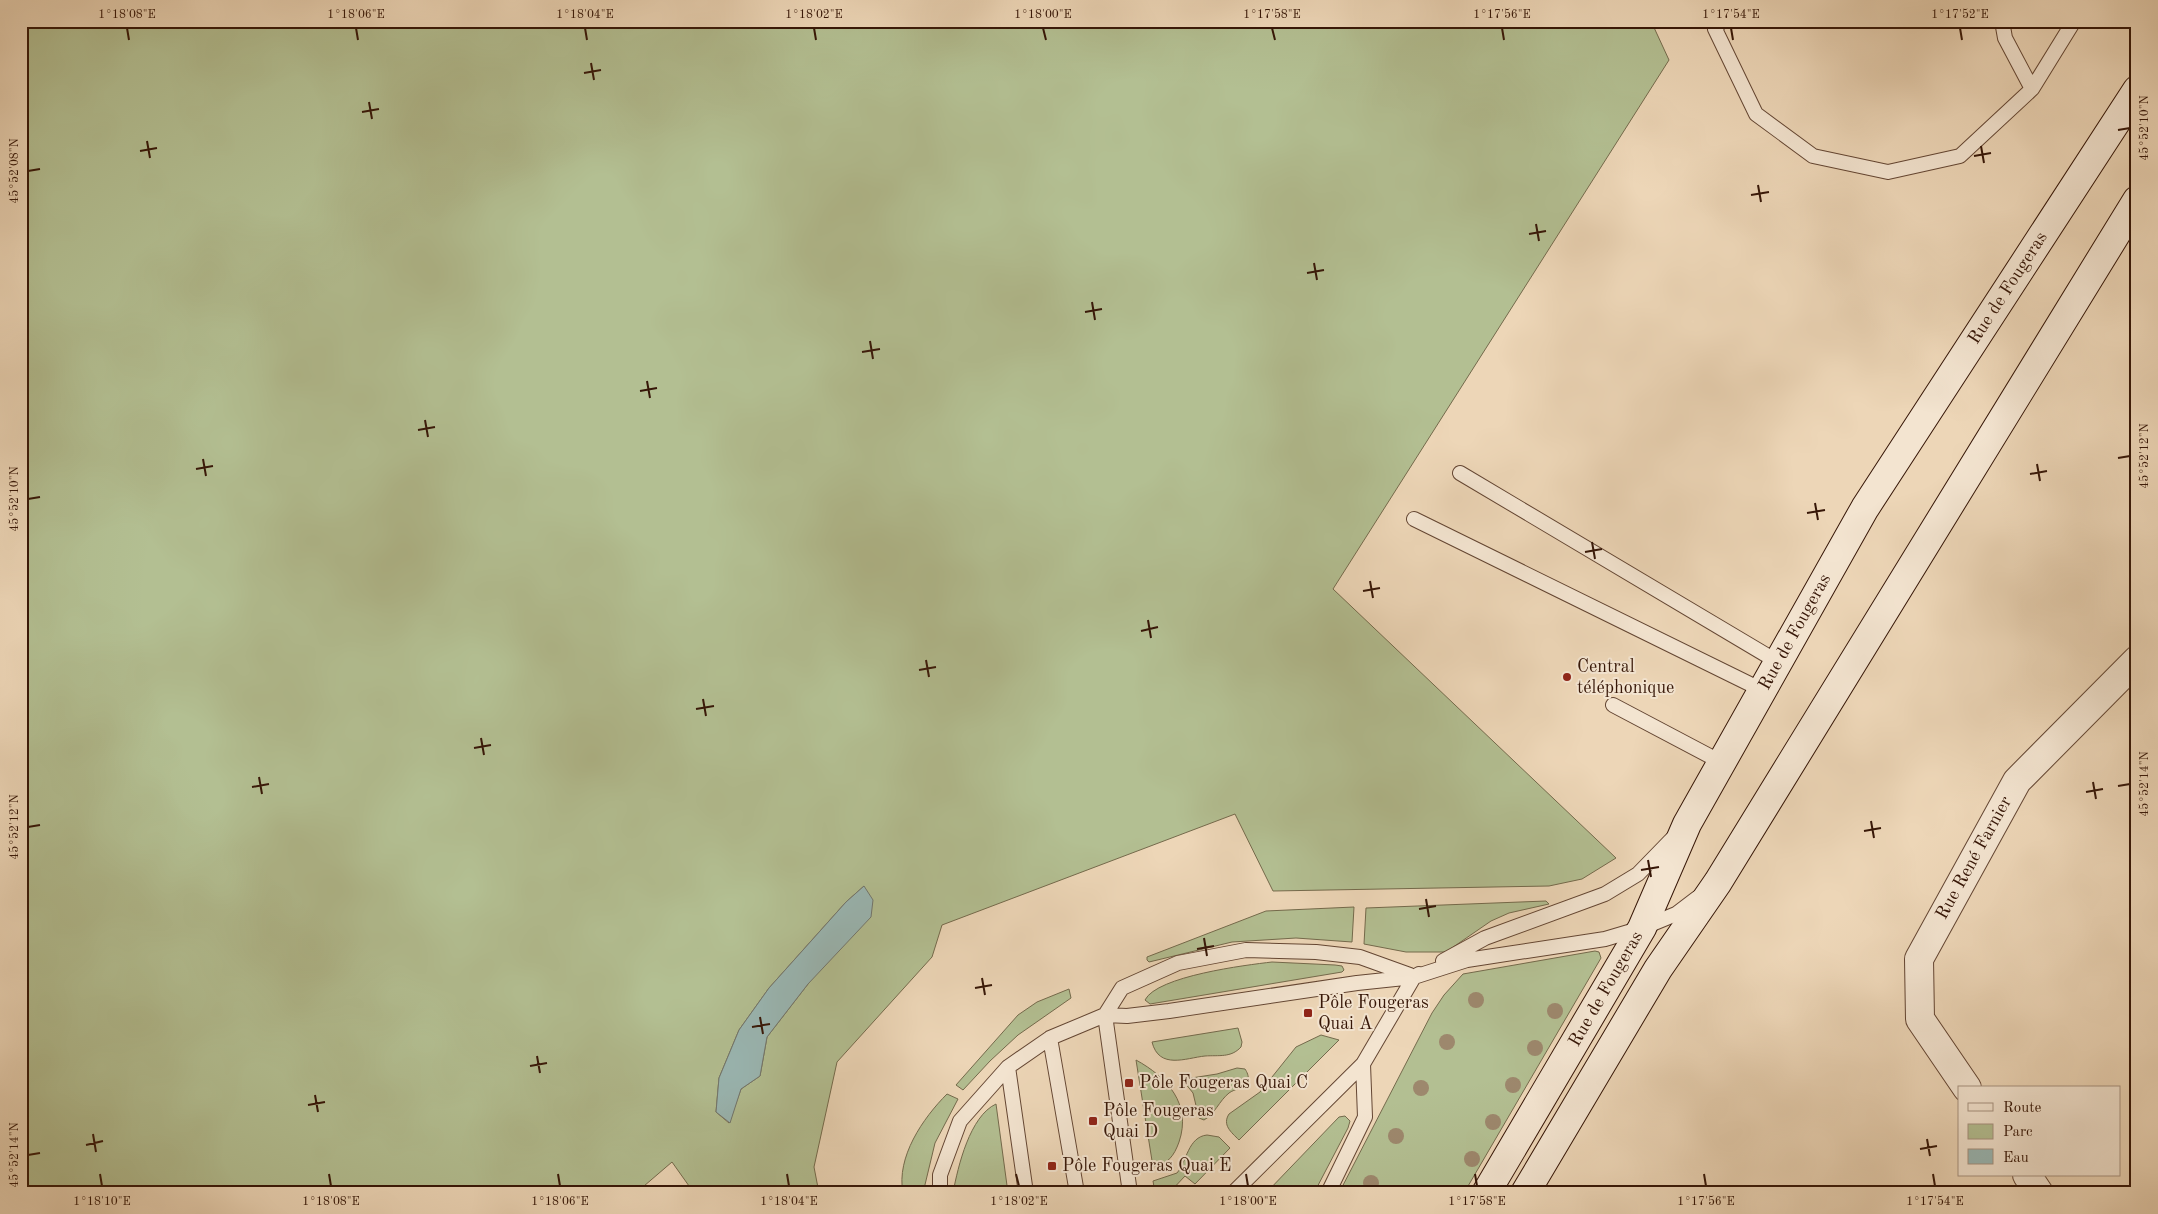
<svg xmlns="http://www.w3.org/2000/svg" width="2158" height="1214" font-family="'Old Standard TT',serif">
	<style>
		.green { fill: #b3bf92; stroke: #746a4c; fill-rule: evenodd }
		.water { fill: #9ab8b5; stroke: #72776f }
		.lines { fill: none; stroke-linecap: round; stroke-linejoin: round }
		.lane-casing { stroke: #644633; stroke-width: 16 }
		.street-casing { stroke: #644633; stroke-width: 30 }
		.secondary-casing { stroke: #361607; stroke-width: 30 }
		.lane { stroke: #f3e4d0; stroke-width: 14 }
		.street { stroke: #f3e4d0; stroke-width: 28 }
		.secondary { stroke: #f3e4d0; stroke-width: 28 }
		.tree { fill: #9d886d }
		.ticks { fill: none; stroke: #361607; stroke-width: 2 }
		.poi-dot { fill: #8f2418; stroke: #f3e4d0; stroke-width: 2 }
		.labels { text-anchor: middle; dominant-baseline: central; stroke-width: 4; stroke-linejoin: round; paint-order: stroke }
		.street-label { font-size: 18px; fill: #361607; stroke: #f3e4d0 }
		.poi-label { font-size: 18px; fill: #361607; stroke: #f3e4d0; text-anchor: start }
		.neatline { fill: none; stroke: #361607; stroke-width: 2 }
		.ticks-label { font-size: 12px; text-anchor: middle; fill: #361607 }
	</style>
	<rect width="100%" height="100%" fill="#edd6b7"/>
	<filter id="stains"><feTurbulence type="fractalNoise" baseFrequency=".004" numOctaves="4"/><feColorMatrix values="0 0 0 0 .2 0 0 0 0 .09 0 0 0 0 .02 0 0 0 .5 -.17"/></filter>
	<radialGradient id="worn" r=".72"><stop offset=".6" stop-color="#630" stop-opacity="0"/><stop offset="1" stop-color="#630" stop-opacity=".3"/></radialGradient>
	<path class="green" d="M21,21h1630l18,39 -336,529 283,269 -34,21 -33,7 -276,5 -38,-77 -293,111 -10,32 -95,105 -23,105 5,26h-125l-22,-31 -28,24 4,7h-627zM864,886l-56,98 -41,53 -7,39 -19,13 -12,34 -13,-11 3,-34 20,-48 30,-42 77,-86z
		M1546,901l3,3 -40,9 -18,8 -45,31h-40l-42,-8 2,-36z
		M1354,907l-2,35 -56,-4 -64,4 -83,20 -2,-2v-3l119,-46z
		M1595,951l4,1 2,6 -137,235h-125l93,-180 12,-18 19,-21z
		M1272,962l63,3 7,1 2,4 -2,2 -192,32 -5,-4c12,-24 101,-35 127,-38z
		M1069,989l2,9 -53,37 -28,26 -27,29 -7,-5 62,-70 19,-13z
		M1238,1028l4,14 -1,5c-10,11 -22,8 -36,9 -19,2 -46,14 -53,-14z
		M1321,1035l18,5 -100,100c-8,-8 -17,-15 -10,-26l31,-22 36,-45z
		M1136,1060c31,17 56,44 43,82 -5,14 -11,22 -26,25z
		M1237,1068l8,1c2,3 4,7 3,11 -2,8 -14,9 -19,13 -10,8 -14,21 -25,27l-5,-2 -6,-25 -8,-10v-4l32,-5z
		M947,1094l11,5 -23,44 -12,50h-20c-7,-36 20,-75 44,-99z
		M996,1104l12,89h-55c5,-27 17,-77 43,-89z
		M1345,1116l5,5 -2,7 -34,65h-48l73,-76z
		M1207,1135l12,2 11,11 -35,36 -10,-8 -15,16 -15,1 -2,-12 24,-8c10,-12 11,-36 30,-38z"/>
	<path class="water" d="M864,886l9,14 -2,17 -63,67 -41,53 -7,39 -19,13 -11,34 -14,-11 3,-34 20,-48 30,-42 77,-86z"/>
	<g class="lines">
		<g class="lane-casing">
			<path id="lane" d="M1721,21l-6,8 41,85 57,42 75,16 72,-16 72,-67 42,-68
				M2002,21l3,17 27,51
				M1460,473l318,189
				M1414,519l348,171
				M1613,705l108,57
				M1443,961l42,-23 120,-44 33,-20 34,-35
				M1050,1038l27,155
				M1008,1067l18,126
				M940,1193v-18l20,-54 48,-54 42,-29 55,-23 22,1 42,-5 188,-28 57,-6 53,-17 138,-21 37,-11 34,-14 21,-16
				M1130,1193l-25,-178 17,-27 56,-25 68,-13 70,2 44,5 50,18
				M1233,1193l130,-129 51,-87 5,-3
				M1328,1193l37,-76 -2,-53"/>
		</g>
		<g class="street-casing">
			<path id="street" d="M1967,1088l-47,-69 -1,-60 98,-178 120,-121
				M2027,1175l12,18"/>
		</g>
		<g class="secondary-casing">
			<path id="secondary" d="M1486,1193l156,-265 45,-104 178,-316 272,-418
				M1525,1193l133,-224 60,-87 419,-682"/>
		</g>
		<use href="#lane" class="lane"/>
		<use href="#street" class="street"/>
		<use href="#secondary" class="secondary"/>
	</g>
	<g class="tree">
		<circle cx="1476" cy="1000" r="8"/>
		<circle cx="1555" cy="1011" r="8"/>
		<circle cx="1447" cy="1042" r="8"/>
		<circle cx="1535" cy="1048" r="8"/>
		<circle cx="1513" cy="1085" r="8"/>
		<circle cx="1421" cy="1088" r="8"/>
		<circle cx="1493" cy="1122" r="8"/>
		<circle cx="1396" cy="1136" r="8"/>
		<circle cx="1472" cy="1159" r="8"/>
		<circle cx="1371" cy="1183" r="8"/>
	</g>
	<path class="ticks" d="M127,28l2,12M356,28l2,12M585,28l2,12M814,28l2,12M1043,28l3,12M1272,28l3,12M1502,28l2,12M1731,28l2,12M1960,28l2,12M591,63l3,17M584,73l17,-3M369,102l3,17M362,112l17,-3M2118,130l12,-2M147,141l3,17M1981,146l3,17M140,151l17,-3M1974,156l17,-3M28,171l12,-2M1758,185l3,17M1751,195l18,-3M1536,224l3,17M1529,234l17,-3M1314,263l3,17M1307,273l17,-3M1092,302l3,18M1085,312l17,-3M870,341l3,18M862,352l18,-3M647,381l3,17M640,391l17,-3M425,420l3,17M418,430l17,-3M2118,458l12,-2M203,459l3,17M2037,464l3,17M196,469l17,-3M2030,474l17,-3M28,499l12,-2M1815,503l3,17M1807,513l18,-3M1592,542l3,17M1585,552l17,-3M1370,581l3,17M1363,591l17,-3M1148,620l3,18M1141,631l17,-4M926,660l3,17M919,670l17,-3M703,699l3,17M696,709l18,-3M481,738l3,17M474,748l17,-3M259,777l3,17M2093,782l3,17M2118,786l12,-2M252,787l17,-3M2086,792l17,-3M1871,821l3,17M28,827l12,-2M1864,831l17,-3M1648,860l3,17M1641,870l18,-3M1426,899l3,18M1419,909l17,-3M1204,938l3,18M1197,949l17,-3M982,978l3,17M975,988l17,-3M760,1017l3,17M752,1027l18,-3M537,1056l3,17M530,1066l17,-3M315,1095l3,17M308,1105l17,-3M93,1134l3,18M1927,1139l3,17M86,1145l17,-4M1920,1149l17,-3M28,1155l12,-2M100,1174l2,12M329,1174l2,12M558,1174l2,12M787,1174l2,12M1016,1174l3,12M1246,1174l2,12M1475,1174l2,12M1704,1174l2,12M1933,1174l2,12"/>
	<g class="poi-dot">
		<circle cx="1567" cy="677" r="5"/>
		<rect x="1303" y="1008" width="10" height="10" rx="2.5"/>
		<rect x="1124" y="1078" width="10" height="10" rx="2.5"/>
		<rect x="1088" y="1116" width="10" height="10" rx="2.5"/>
		<rect x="1047" y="1161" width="10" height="10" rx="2.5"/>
	</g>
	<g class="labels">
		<g class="street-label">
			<text transform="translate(2008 288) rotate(-57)">Rue de Fougeras</text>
			<text transform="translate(1795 632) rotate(-61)">Rue de Fougeras</text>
			<text transform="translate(1974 858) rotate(-61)">Rue René Farnier</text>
			<text transform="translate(1606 989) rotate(-60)">Rue de Fougeras</text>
		</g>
		<g class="poi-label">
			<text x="1577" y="667">Central<tspan x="1577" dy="21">téléphonique</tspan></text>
			<text x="1318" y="1003">Pôle Fougeras<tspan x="1318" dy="21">Quai A</tspan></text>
			<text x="1139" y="1083">Pôle Fougeras Quai C</text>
			<text x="1103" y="1111">Pôle Fougeras<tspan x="1103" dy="21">Quai D</tspan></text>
			<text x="1062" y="1166">Pôle Fougeras Quai E</text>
		</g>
	</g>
	<rect width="2158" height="1214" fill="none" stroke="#edd6b7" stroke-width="55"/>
	<rect x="1958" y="1086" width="162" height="90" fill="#f3e4d0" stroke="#a79280"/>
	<rect x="1968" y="1103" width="25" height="8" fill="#f3e4d0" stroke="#a79280"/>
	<text x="2003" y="1112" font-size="15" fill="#361607">Route</text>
	<rect x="1968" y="1124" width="25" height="15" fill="#b3bf92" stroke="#a79280"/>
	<text x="2003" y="1136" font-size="15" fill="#361607">Parc</text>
	<rect x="1968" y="1149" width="25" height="15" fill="#9ab8b5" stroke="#a79280"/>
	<text x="2003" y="1162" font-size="15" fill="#361607">Eau</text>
	<rect x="28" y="28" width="2102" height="1158" class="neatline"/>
	<g class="ticks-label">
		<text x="127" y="18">1°18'08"E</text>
		<text x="356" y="18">1°18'06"E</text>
		<text x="585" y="18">1°18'04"E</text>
		<text x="814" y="18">1°18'02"E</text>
		<text x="1043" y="18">1°18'00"E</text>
		<text x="1272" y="18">1°17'58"E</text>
		<text x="1502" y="18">1°17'56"E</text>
		<text x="1731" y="18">1°17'54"E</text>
		<text x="1960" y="18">1°17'52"E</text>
		<text transform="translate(2144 128) rotate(-90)" y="4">45°52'10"N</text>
		<text transform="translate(14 171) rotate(-90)" y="4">45°52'08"N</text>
		<text transform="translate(2144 456) rotate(-90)" y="4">45°52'12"N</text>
		<text transform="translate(14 499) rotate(-90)" y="4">45°52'10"N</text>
		<text transform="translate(2144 784) rotate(-90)" y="4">45°52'14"N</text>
		<text transform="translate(14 827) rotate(-90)" y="4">45°52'12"N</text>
		<text transform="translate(14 1155) rotate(-90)" y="4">45°52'14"N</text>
		<text x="102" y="1205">1°18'10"E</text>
		<text x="331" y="1205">1°18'08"E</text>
		<text x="560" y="1205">1°18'06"E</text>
		<text x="789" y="1205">1°18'04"E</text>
		<text x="1019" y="1205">1°18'02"E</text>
		<text x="1248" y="1205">1°18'00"E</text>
		<text x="1477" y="1205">1°17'58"E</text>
		<text x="1706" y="1205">1°17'56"E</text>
		<text x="1935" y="1205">1°17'54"E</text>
	</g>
	<rect width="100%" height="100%" filter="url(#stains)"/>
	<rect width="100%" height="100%" fill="url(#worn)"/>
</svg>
